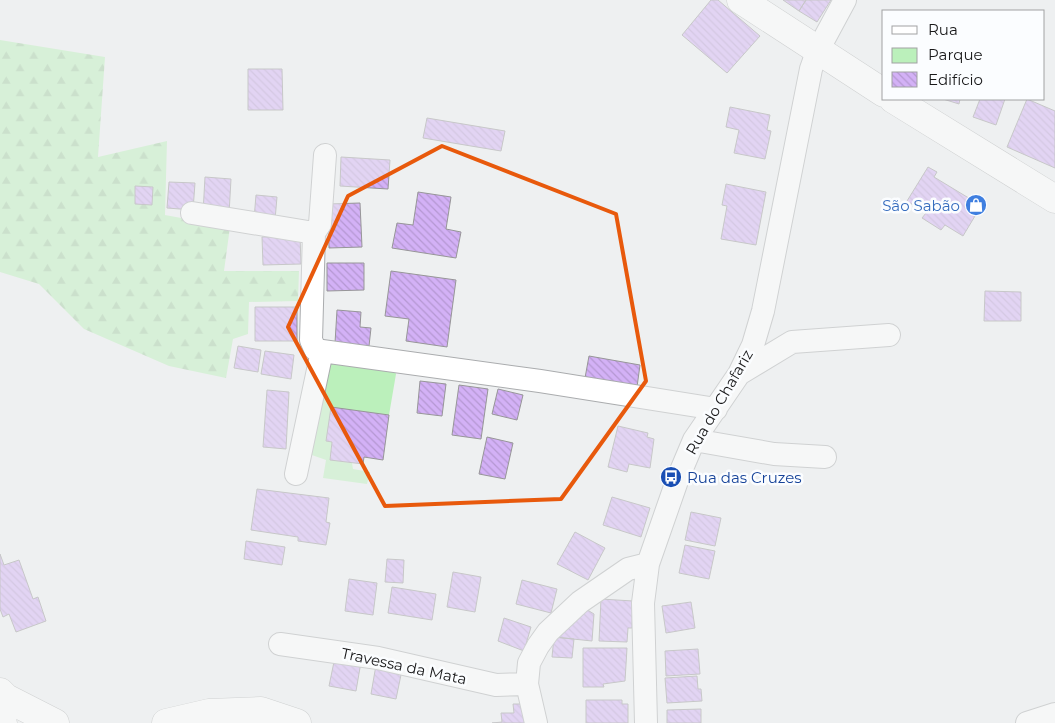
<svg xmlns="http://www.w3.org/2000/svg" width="1055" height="723" font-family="Montserrat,sans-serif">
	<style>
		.green { fill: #bbf0bb }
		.forest { fill: url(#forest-firs) }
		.building { fill: url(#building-back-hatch); stroke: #979698 }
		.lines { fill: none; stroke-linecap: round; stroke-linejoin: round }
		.street-casing { stroke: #aaacae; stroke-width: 24 }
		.secondary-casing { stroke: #aaacae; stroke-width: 29 }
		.highway-casing { stroke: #aaacae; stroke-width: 29 }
		.street { stroke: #fff; stroke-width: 22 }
		.secondary { stroke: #fff; stroke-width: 28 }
		.highway { stroke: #fff; stroke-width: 28 }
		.marked { fill: none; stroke: #e8590c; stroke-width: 4; stroke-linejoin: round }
		.labels { text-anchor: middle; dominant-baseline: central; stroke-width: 5; stroke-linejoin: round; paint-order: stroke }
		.shop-label { font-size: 15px; fill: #366cbe; stroke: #fbfdff; text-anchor: end }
		.street-label { font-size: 15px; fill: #19191a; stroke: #fbfdff }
		.transit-label { font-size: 15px; fill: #164399; stroke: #fbfdff; text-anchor: start }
	</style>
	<defs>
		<pattern id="forest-firs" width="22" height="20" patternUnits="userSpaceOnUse" patternTransform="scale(1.25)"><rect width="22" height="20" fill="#bbf0bb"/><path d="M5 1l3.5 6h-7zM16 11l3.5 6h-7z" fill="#a0cda0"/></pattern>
		<pattern id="building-back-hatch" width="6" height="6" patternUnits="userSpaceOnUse" patternTransform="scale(1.25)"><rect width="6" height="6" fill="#d3b1f6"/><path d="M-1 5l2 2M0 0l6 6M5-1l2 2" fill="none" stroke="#b598d2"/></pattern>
	</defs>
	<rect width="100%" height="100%" fill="#eef0f1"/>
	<path class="green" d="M331,360l62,8 3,6 -7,41 -58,-7 -5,33 6,1 -2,18 22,3 1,6 17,3 -3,12 -44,-6 3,-18 -17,-6z"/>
	<path class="forest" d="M0,40l105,17 -7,100 69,-16 -2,74 65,12 -6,44h75l-1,30 -49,1 -1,32 -15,5 -7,39 -57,-12 -85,-37 -45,-45 -39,-12z"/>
	<path class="building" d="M711,0h7l42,36 -33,37 -45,-38z
		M783,0h23l-7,11z
		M806,0h25l-14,22 -18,-11z
		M248,69h34l1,41h-35z
		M943,99h17l-1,5z
		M980,99h25l-9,26 -23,-8z
		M1027,99l28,12v57l-48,-21z
		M730,107l40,8 -3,15 4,1 -6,28 -31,-6 5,-23 -13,-3z
		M427,118l78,13 -4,20 -78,-13z
		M341,157l49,3 -2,29 -48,-3z
		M928,167l9,5 -3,5 38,23 3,-4 9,5 -21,35 -18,-11 -4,5 -19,-12 4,-5 -19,-12z
		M205,177l26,2 -2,35 -26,-1z
		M169,182l26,1 -2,27 -26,-2z
		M726,184l40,8 -10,53 -35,-6 6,-33 -5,-1z
		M135,186l18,1 -1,18 -17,-1z
		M418,192l33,5 -5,32 15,3 -5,26 -64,-10 5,-25 16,2z
		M256,195l21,2 -2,23 -21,-1z
		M360,203l2,44 -33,1 -1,-44z
		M300,236l1,28 -38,1 -1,-28z
		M327,263h37v27l-37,1z
		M391,271l65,9 -9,67 -41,-6 3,-22 -24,-3z
		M985,291l36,1v29h-37z
		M255,307h42v34h-42z
		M337,310l24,2 -1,15 11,1 -2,18 -34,-3z
		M238,346l23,4 -3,22 -24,-4z
		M265,351l29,4 -3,24 -30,-5z
		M589,356l51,9 -3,22 -52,-9z
		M420,381l26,3 -4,32 -25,-3z
		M459,385l29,4 -7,50 -29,-4z
		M498,389l25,6 -6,25 -25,-6z
		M267,390l22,2 -3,57 -23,-2z
		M331,407l58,8 -6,45 -19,-3 -1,7 -33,-4 2,-18 -6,-1z
		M618,426l30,7 -1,4 7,2 -4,29 -21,-4 -2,8 -19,-5z
		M487,437l26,6 -8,36 -26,-5z
		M257,489l72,9 -3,24 4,1 -4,22 -28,-4v-4l-47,-7z
		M612,497l38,11 -9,29 -38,-12z
		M691,512l30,6 -6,28 -30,-6z
		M575,532l30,16 -17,32 -31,-16z
		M246,541l39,6 -3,18 -38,-6z
		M685,545l30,6 -6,28 -30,-6z
		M0,554l4,11 15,-5 14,39 5,-2 8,24 -30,11 -7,-18 -6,3 -3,-8z
		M387,559l17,1 -1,23 -18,-1z
		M453,572l28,5 -6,35 -28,-5z
		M349,579l28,4 -4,32 -28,-4z
		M522,580l35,9 -6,24 -35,-9z
		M392,587l44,7 -4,26 -44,-7z
		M601,599l32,2 -1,27h-4l-1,14 -28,-1z
		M691,602l4,26 -29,5 -4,-27z
		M581,606l13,8 -2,27 -38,-4z
		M504,618l27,9 -7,24 -26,-10z
		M554,637l20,2 -2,19 -20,-1z
		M583,648h44l-2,33 -22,3 1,3h-21z
		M698,649l2,25 -34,2 -1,-25z
		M335,657l26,5 -5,29 -27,-5z
		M376,665l26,5 -6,29 -25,-5z
		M697,676l1,13h3l1,12 -35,2 -2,-25z
		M586,700h36v4h6v19h-42z
		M513,704h13l5,19h-39l10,-1 -1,-9h13z
		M701,709v14h-34v-13z"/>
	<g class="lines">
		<g class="street-casing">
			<path id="street" d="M192,213l122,20
				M322,351l218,30 176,28
				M739,374l53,-32 97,-7
				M694,440l80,14 51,3
				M296,474l26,-123 -7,-2 -4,-9 3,-107 6,-9 5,-69
				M280,644l98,14 118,27 31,-1
				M536,723l-9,-39 2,-21 9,-17 10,-14 32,-30 48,-33 20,-5
				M646,723l-3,-120 5,-39 30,-86 16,-38 45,-66 14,-29 10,-34 48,-242 6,-17 28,-52
				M1027,723l28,-9"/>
		</g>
		<g class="secondary-casing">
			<path id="secondary" d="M741,0l143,93
				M893,99l162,100"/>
		</g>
		<g class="highway-casing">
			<path id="highway" d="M0,692l6,6 49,25
				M0,719l3,4
				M166,723l43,-10 52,-2 36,12"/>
		</g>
		<use href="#street" class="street"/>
		<use href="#secondary" class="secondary"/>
		<use href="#highway" class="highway"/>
	</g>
	<path d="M0 0H1055V723H0ZM442,146l174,68 30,167 -85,118 -176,7 -97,-179 60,-131z" fill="#eef0f1" fill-opacity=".55" fill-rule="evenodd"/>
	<path class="marked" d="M442,146l174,68 30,167 -85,118 -176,7 -97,-179 60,-131z"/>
	<defs>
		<g id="shop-disc" transform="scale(1.125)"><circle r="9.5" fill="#3f7fe0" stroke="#fbfdff"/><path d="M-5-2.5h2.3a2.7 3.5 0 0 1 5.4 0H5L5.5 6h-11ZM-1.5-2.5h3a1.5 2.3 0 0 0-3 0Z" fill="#fff"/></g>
		<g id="bus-disc" transform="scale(1.125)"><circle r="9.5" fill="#1a4fb4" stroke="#fbfdff"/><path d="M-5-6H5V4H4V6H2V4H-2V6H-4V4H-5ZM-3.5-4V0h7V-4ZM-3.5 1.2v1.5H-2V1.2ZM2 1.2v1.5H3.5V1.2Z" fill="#fff"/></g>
	</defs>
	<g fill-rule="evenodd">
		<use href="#shop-disc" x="976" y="205"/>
		<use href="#bus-disc" x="671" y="477"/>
	</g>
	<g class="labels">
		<g class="shop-label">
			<text x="960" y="205">São Sabão</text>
		</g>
		<g class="street-label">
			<text transform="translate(719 402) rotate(-60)">Rua do Chafariz</text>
			<text transform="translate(404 666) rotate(12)">Travessa da Mata</text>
		</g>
		<g class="transit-label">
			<text x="687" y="477">Rua das Cruzes</text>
		</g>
	</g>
	<rect x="882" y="10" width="162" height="90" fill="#fbfdff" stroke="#a1a2a3"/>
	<rect x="892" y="26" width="25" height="8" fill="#ffffff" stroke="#a1a2a3"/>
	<text x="928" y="35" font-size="15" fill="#19191a">Rua</text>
	<rect x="892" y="48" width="25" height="15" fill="#bbf0bb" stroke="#a1a2a3"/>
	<text x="928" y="60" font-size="15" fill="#19191a">Parque</text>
	<rect x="892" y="72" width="25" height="15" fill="url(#building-back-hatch)" stroke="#a1a2a3"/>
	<text x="928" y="85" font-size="15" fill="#19191a">Edifício</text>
</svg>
